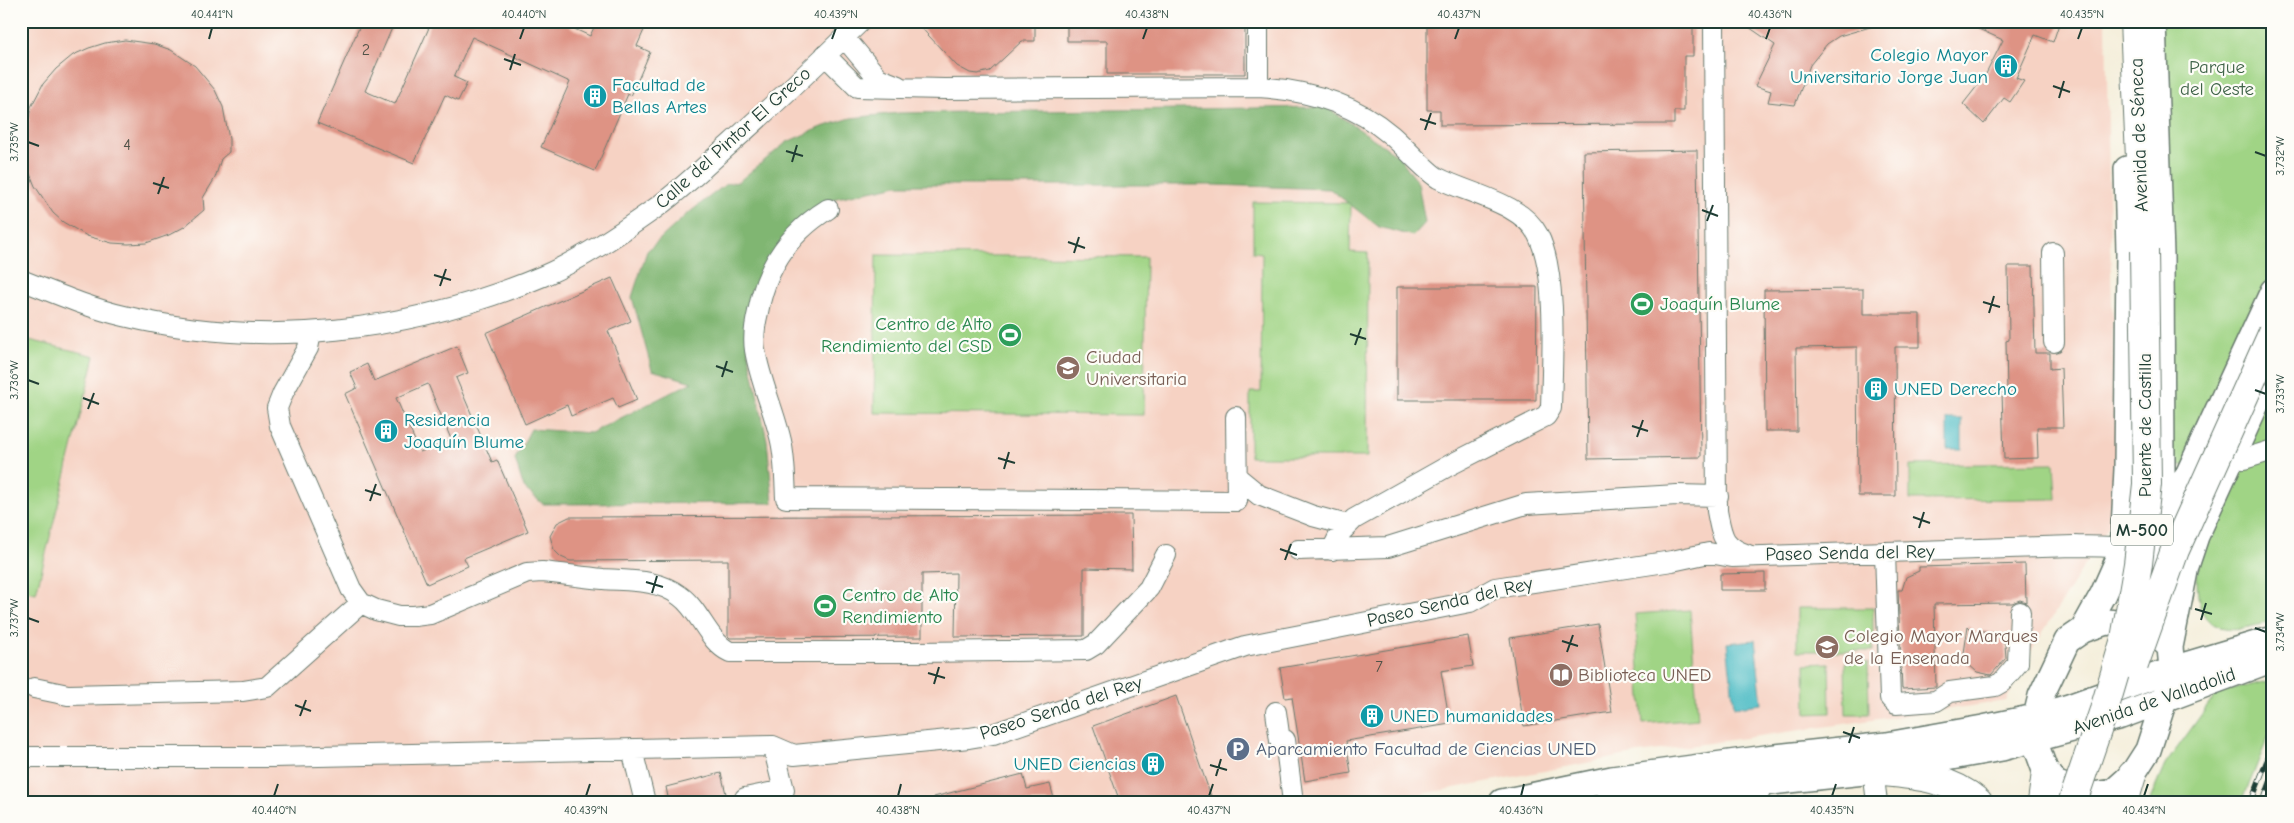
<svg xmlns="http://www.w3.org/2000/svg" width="2294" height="823" font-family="'Comic Neue',sans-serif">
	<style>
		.built { fill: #f6d2c3 }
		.green { fill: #a0d485; stroke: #60885c }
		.forest { fill: #80b672; stroke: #507a53 }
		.water { fill: #4ebcc5; stroke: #367c7c }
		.building { fill: #de9384; fill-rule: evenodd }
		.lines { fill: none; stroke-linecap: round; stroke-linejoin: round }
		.minor-casing { stroke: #6a7b6f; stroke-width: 22 }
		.major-casing { stroke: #6a7b6f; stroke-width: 28 }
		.highway-casing { stroke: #6a7b6f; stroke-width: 30 }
		.minor { stroke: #fff; stroke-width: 20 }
		.major { stroke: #fff; stroke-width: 25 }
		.highway { stroke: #fff; stroke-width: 28 }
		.rail-casing { stroke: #1f3d34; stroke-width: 5.5 }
		.rail { stroke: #fdfcf7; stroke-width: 4; stroke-dasharray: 11; stroke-linecap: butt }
		.highway-bridge-casing { stroke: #6a7b6f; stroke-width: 30; stroke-linecap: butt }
		.highway-bridge { stroke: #fff; stroke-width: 28 }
		.ticks { fill: none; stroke: #1f3d34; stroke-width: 2 }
		.labels { text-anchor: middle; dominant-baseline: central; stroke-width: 4.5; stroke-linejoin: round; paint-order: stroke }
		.number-label { font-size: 16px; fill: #4f5248 }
		.shield { fill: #fdfcf7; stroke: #62766e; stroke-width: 1 }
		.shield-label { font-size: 18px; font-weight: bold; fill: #1f3d34 }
		.culture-label { font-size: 19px; fill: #0d838f; stroke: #fdfcf7; text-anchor: start }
		.park-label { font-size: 19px; fill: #3f6348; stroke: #fdfcf7 }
		.street-label { font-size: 19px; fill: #1f3d34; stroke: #fdfcf7 }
		.leisure-label { font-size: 19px; fill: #27864d; stroke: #fdfcf7; text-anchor: start }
		.education-label { font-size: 19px; fill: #785e54; stroke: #fdfcf7; text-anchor: start }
		.service-label { font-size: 19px; fill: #4e5e75; stroke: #fdfcf7; text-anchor: start }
		.neatline { fill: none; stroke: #1f3d34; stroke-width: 2 }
		.ticks-label { font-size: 12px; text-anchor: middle; fill: #1f3d34 }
	</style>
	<rect width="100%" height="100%" fill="#fdfcf7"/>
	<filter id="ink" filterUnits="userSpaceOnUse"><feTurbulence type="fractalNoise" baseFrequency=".02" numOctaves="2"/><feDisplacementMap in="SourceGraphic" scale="10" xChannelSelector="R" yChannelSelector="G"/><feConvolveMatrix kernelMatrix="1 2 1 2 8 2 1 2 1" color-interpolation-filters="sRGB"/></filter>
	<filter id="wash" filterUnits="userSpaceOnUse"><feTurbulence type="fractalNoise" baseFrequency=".0096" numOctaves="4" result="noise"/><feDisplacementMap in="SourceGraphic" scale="20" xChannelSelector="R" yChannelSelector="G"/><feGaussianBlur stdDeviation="1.12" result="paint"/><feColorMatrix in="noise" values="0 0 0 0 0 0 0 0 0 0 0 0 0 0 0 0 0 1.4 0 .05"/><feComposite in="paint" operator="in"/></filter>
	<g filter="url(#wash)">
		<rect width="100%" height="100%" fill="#f5efdc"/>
		<path class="built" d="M21,21h2085l4,219 8,255 -7,27 -81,131 -24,48 -367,52 -259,49h-1359z"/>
		<path class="green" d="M2160,21h113v599c-30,11 -71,19 -75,-25 -1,-10 -2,-21 1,-31 2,-9 8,-19 12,-28 8,-21 17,-43 26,-64l-58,-7 -14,-4z
			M1253,202l98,1 -1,49 18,1 -1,204h-117v-65h11l1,-139 -9,-1z
			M876,255l270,2 -2,158 -270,-2z
			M21,338l74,18 -59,237 -15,-3z
			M2054,463l2,36 -146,1v-35z
			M1797,608h76v43h-76z
			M1690,610l8,109 -55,5 -8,-110z
			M1829,663l1,50 -24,1 -1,-50z
			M1845,663h23l1,51h-23z
			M2273,680v45l-31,77h-93l16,-37 52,-72z"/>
		<path class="forest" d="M1326,107l73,49 19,27 7,40 -12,13 -34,-9 -49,-38 -115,-4h-317l-61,13 -52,37 -34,56 -3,60 19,89 6,63 -230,1 -19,-16 -9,-29 16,-30 60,4 101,-51 -40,-12 -20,-73 15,-46 39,-36 40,-31 12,-2 49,-40 32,-14 32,-10 48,-5z"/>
		<path class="water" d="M1947,419h15v30h-15z
			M1755,640l7,64 -28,3 -7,-64z"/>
		<g id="blocks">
			<path class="building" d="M362,21h33l-30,70 30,13 37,-83h125l33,15 7,-15h51l-11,25 13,6 -19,44 -3,-2 -33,77 -54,-24 29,-65 -98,-45 -18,40 13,6 -9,18 -13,-6 -31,68 -97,-40z
				M915,21h120v20h-13l-32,30 -13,3 -7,-1 -13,-7z
				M1067,21h178v53h-138v-33h-40z
				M1427,21h266v35h-9v55h-10v13l-234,1v-15h-13z
				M1740,21h137v4l-38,11 -12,8 -17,21 -15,40 -27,-3 3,-11 -16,-5 20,-41z
				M1961,21h99l-7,21 -18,-7 -19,43 8,3 -14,21 -6,-4 -20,26 -21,-20 22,-28 18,-36z
				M125,40l29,4 17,6 24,16 20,24 8,17 6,32v13l-8,7 -6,19 -12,20 1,12 -20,17 -15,8 -23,8 -18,1 -16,-1 -25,-7 -24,-14 -10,-9 -18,-27 -7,-17 -3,-33 6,-29 12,-23 13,-15 17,-14 16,-7 16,-5z
				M1697,150l4,307 -113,2 -4,-307z
				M2008,266h25l2,87h15v16l11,-1 2,59h-26l1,31 -34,1 -2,-67h5l-1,-51 3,-1z
				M612,278l19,43 -23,10 29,69 -19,8 -5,-10 -42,18 -4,-11 -42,19 -39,-91z
				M1397,287h140l-1,113h-139z
				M1863,289v25h57v33h-25l1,149h-38l-1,-149 -61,1 1,83h-32l-1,-141z
				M457,346l11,27 -12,5 36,84 5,-2 31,71 -64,27 4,8 -41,18 -82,-190 12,-6 -7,-16 17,-8 7,17zM428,384l23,55 -31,13 -24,-54z
				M1131,515l1,54 -48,-1v68l-129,1 1,-64 -34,1v63l-192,1 -2,-2v-76l-158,1 -9,-4 -7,-7 -4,-14 7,-13 12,-6z
				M2025,564l1,38 -6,-2 -8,3 -78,1 2,83 -34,2 -4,-99h4l4,-13 13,-6v-4z
				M1765,573v17h-45v-16z
				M1598,624l14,88 -88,14 -14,-88z
				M1968,626l7,7 9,-2 11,2 10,11 1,14 -15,17 -14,-3 -9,-8 -4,-11z
				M1468,636l5,30 -32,5 9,53 -104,17 5,32 -46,8 -13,-84 -7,1 -5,-30z
				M1176,696l37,106h-93l-27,-76z
				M721,773l7,29h-59l-3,-15z
				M1023,774l4,15 23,-5 5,18h-121v-5z"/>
		</g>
	</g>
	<g filter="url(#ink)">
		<use href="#blocks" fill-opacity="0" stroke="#6a7b6f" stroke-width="1"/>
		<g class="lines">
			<g class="minor-casing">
				<path id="minor" d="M1258,21v66
					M1714,21l3,490c5,25 5,35 31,44
					M844,37l34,41 20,8
					M825,55l32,32 87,2 314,-2c47,3 96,16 133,48 12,10 36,37 47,43 31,16 84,25 100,57 20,39 14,128 13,173l-5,8 -96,49 -96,54 -13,13 -9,18
					M828,209c-39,24 -62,58 -70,103 -3,12 -5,25 -3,38 5,31 19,60 26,91 4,18 4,38 5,57l451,3 -1,-84
					M2053,253l1,89
					M21,280c34,13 68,28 103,36 141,34 286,16 419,-40 39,-17 76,-42 110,-66 27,-19 51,-43 76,-65 45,-40 89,-82 132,-124
					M311,333l-3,15 -25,45 -6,15 3,18 71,163 10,14 15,7 23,6h15l16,-2 97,-41 15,-1c20,2 41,5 61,7 26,2 55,0 77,17 20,14 28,46 50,56h187l169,-2 10,-6 53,-56 17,-33
					M2232,458l12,1 29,-9
					M1237,477l22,18 54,21 34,9
					M1298,550l90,-3 138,-43 151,-9 41,1
					M1885,553l5,145 6,6 40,-3 14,-9 45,-6 7,-4 16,-19 2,-51
					M34,688l34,7 175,-4 24,-4 94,-84
					M1276,712l4,29 5,-1 8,62
					M632,750l13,52
					M21,757h252l500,-11 21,9 175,-17 24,-4 252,-88 225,-44 25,-14 177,-27 37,-8 23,4 342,-11c18,1 75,-1 85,13 5,6 8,15 11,22
					M1873,771l4,31
					M1757,783l2,19
					M745,798l39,-8 -11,-44"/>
			</g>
			<g class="major-casing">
				<path id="major" d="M2153,21l8,234 1,220 9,91
					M2161,511l26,-34 86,-186
					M2083,630l20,-36 20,-45 4,-80 2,-216 -2,-84
					M2170,647l-13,-12 -21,-10 -30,-3 -23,8 -16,11 -26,55 -8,33 1,11 12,33 11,11 35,11 21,-3 19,-17 16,-25 21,-65 3,-16 -2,-22 16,-81 10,-30 77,-169
					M1626,798l247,-27 129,-23 119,-32 152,-57
					M1502,802l110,-23 154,-21 121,-13 96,-17 52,-11 34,-10 117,-42 87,-26"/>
			</g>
			<g class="highway-casing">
				<path id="highway" d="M2134,21l10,229
					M1873,771c40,4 74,5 105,31
					M1609,802l17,-4
					M2042,802l4,-29
					M2124,802l8,-27"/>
			</g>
			<use href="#minor" class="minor"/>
			<use href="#major" class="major"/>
			<use href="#highway" class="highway"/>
			<g class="rail-casing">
				<path id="rail" d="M2251,802l22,-57
					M2263,802l10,-27"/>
			</g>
			<use href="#rail" class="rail"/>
			<g class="highway-bridge-casing">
				<path id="highway-bridge" d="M2134,665l41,-115 98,-218
					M2073,801l31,-91 21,-71 13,-75 9,-80 -3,-234"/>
			</g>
			<use href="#highway-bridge" class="highway-bridge"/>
		</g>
	</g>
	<path class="ticks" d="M209,39l3,-11M520,39l4,-11M832,39l4,-11M1143,39l4,-11M1455,39l4,-11M1766,39l4,-11M2078,39l4,-11M504,59l17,6M510,70l5,-16M2053,86l17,6M2059,98l5,-17M1420,119l16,5M1425,130l6,-17M28,142l11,4M786,151l17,5M2255,152l11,4M792,162l5,-17M153,183l16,5M158,194l6,-17M1702,210l16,6M1707,221l6,-16M1068,242l17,6M1074,253l5,-16M434,275l17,5M440,286l6,-17M1983,302l17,5M1989,313l5,-17M1350,334l16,5M1355,345l6,-17M716,366l17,6M722,377l5,-16M28,380l11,4M2255,390l11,4M83,398l16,6M88,409l6,-16M1632,426l16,5M1637,437l6,-17M998,458l17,5M1004,469l5,-17M365,490l16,5M370,501l6,-17M1913,517l17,6M1919,528l5,-16M1280,549l17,6M1285,560l6,-16M646,582l17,5M652,593l5,-17M2195,609l17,5M28,618l11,4M2201,620l5,-17M2255,628l11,4M1562,641l16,5M1567,652l6,-17M928,673l17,5M934,684l5,-17M295,705l16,6M300,716l6,-16M1843,732l17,6M1849,743l5,-16M1210,765l17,5M1216,776l5,-17M274,796l4,-12M586,796l4,-12M898,796l3,-12M1209,796l4,-12M1521,796l3,-12M1832,796l4,-12M2144,796l4,-12"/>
	<defs>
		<g id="building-disc" transform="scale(1.25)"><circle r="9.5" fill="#0f9aa8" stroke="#fdfcf7"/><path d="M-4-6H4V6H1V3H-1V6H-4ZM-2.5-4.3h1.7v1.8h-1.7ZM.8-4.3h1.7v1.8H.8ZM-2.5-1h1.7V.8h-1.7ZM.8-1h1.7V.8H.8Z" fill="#fff"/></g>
		<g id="stadium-disc" transform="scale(1.25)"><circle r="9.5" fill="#2e9e5b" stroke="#fdfcf7"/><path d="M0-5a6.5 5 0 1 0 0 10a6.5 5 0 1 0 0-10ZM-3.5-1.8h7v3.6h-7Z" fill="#fff"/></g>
		<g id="university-disc" transform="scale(1.25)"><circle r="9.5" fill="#8d6e63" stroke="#fdfcf7"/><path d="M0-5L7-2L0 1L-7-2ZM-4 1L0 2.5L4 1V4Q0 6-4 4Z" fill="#fff"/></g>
		<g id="school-disc" transform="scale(1.25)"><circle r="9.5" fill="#8d6e63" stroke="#fdfcf7"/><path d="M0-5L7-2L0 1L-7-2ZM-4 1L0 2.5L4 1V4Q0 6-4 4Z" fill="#fff"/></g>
		<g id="library-disc" transform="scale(1.25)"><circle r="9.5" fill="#8d6e63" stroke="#fdfcf7"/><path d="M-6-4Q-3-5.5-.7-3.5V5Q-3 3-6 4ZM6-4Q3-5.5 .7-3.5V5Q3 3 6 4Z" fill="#fff"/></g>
		<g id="parking-disc" transform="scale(1.25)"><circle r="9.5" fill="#5c6f8a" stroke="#fdfcf7"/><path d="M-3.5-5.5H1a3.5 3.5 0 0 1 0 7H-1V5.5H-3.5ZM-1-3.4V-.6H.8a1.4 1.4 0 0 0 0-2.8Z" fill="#fff"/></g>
	</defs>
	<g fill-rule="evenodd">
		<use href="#building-disc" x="2006" y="66"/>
		<use href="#building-disc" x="595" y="96"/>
		<use href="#stadium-disc" x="1642" y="304"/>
		<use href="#stadium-disc" x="1010" y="335"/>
		<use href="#university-disc" x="1068" y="368"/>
		<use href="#building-disc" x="1876" y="389"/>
		<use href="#building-disc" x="386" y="431"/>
		<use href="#stadium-disc" x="825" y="606"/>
		<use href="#school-disc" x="1827" y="647"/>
		<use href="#library-disc" x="1561" y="675"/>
		<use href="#building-disc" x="1372" y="716"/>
		<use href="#parking-disc" x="1238" y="749"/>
		<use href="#building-disc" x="1153" y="764"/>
	</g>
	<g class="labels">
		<g class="number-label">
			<text x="366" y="50">2</text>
			<text x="127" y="145">4</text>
			<text x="1379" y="667">7</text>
		</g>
		<rect class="shield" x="2111" y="514.5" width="62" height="31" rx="4"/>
		<g class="shield-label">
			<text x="2142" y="530">M-500</text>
		</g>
		<g class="culture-label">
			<text x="1988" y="55" text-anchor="end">Colegio Mayor<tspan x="1988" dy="22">Universitario Jorge Juan</tspan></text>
			<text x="612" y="85">Facultad de<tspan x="612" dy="22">Bellas Artes</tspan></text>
			<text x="1894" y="389">UNED Derecho</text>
			<text x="404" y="420">Residencia<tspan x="404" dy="22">Joaquín Blume</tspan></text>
			<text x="1390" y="716">UNED humanidades</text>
			<text x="1136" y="764" text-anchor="end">UNED Ciencias</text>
		</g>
		<g class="park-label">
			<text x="2217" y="67">Parque<tspan x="2217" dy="22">del Oeste</tspan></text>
		</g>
		<g class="street-label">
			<text transform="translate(2139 135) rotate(-92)">Avenida de Séneca</text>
			<text transform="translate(733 138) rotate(-42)">Calle del Pintor El Greco</text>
			<text transform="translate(2145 425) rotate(-90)">Puente de Castilla</text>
			<text transform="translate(1850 553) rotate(-1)">Paseo Senda del Rey</text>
			<text transform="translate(1450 602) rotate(-13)">Paseo Senda del Rey</text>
			<text transform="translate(2154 701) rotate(-19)">Avenida de Valladolid</text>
			<text transform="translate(1061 708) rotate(-18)">Paseo Senda del Rey</text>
		</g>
		<g class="leisure-label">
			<text x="1660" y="304">Joaquín Blume</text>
			<text x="992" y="324" text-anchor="end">Centro de Alto<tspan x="992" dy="22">Rendimiento del CSD</tspan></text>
			<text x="842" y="595">Centro de Alto<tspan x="842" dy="22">Rendimiento</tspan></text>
		</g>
		<g class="education-label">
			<text x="1086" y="357">Ciudad<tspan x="1086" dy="22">Universitaria</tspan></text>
			<text x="1844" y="636">Colegio Mayor Marques<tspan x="1844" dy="22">de la Ensenada</tspan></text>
			<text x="1578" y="675">Biblioteca UNED</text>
		</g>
		<g class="service-label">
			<text x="1256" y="749">Aparcamiento Facultad de Ciencias UNED</text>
		</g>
	</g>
	<rect width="2294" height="823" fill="none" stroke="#fdfcf7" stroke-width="55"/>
	<rect x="28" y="28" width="2238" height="768" class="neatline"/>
	<g class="ticks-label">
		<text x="212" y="18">40.441°N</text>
		<text x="524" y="18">40.440°N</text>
		<text x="836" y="18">40.439°N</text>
		<text x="1147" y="18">40.438°N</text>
		<text x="1459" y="18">40.437°N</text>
		<text x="1770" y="18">40.436°N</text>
		<text x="2082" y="18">40.435°N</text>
		<text transform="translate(14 142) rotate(-90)" y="4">3.735°W</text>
		<text transform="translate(2280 156) rotate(-90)" y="4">3.732°W</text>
		<text transform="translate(14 380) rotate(-90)" y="4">3.736°W</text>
		<text transform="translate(2280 394) rotate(-90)" y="4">3.733°W</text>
		<text transform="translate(14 618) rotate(-90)" y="4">3.737°W</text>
		<text transform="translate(2280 632) rotate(-90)" y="4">3.734°W</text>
		<text x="274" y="814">40.440°N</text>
		<text x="586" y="814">40.439°N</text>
		<text x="898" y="814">40.438°N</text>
		<text x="1209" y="814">40.437°N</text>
		<text x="1521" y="814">40.436°N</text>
		<text x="1832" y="814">40.435°N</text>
		<text x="2144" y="814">40.434°N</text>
	</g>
</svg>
